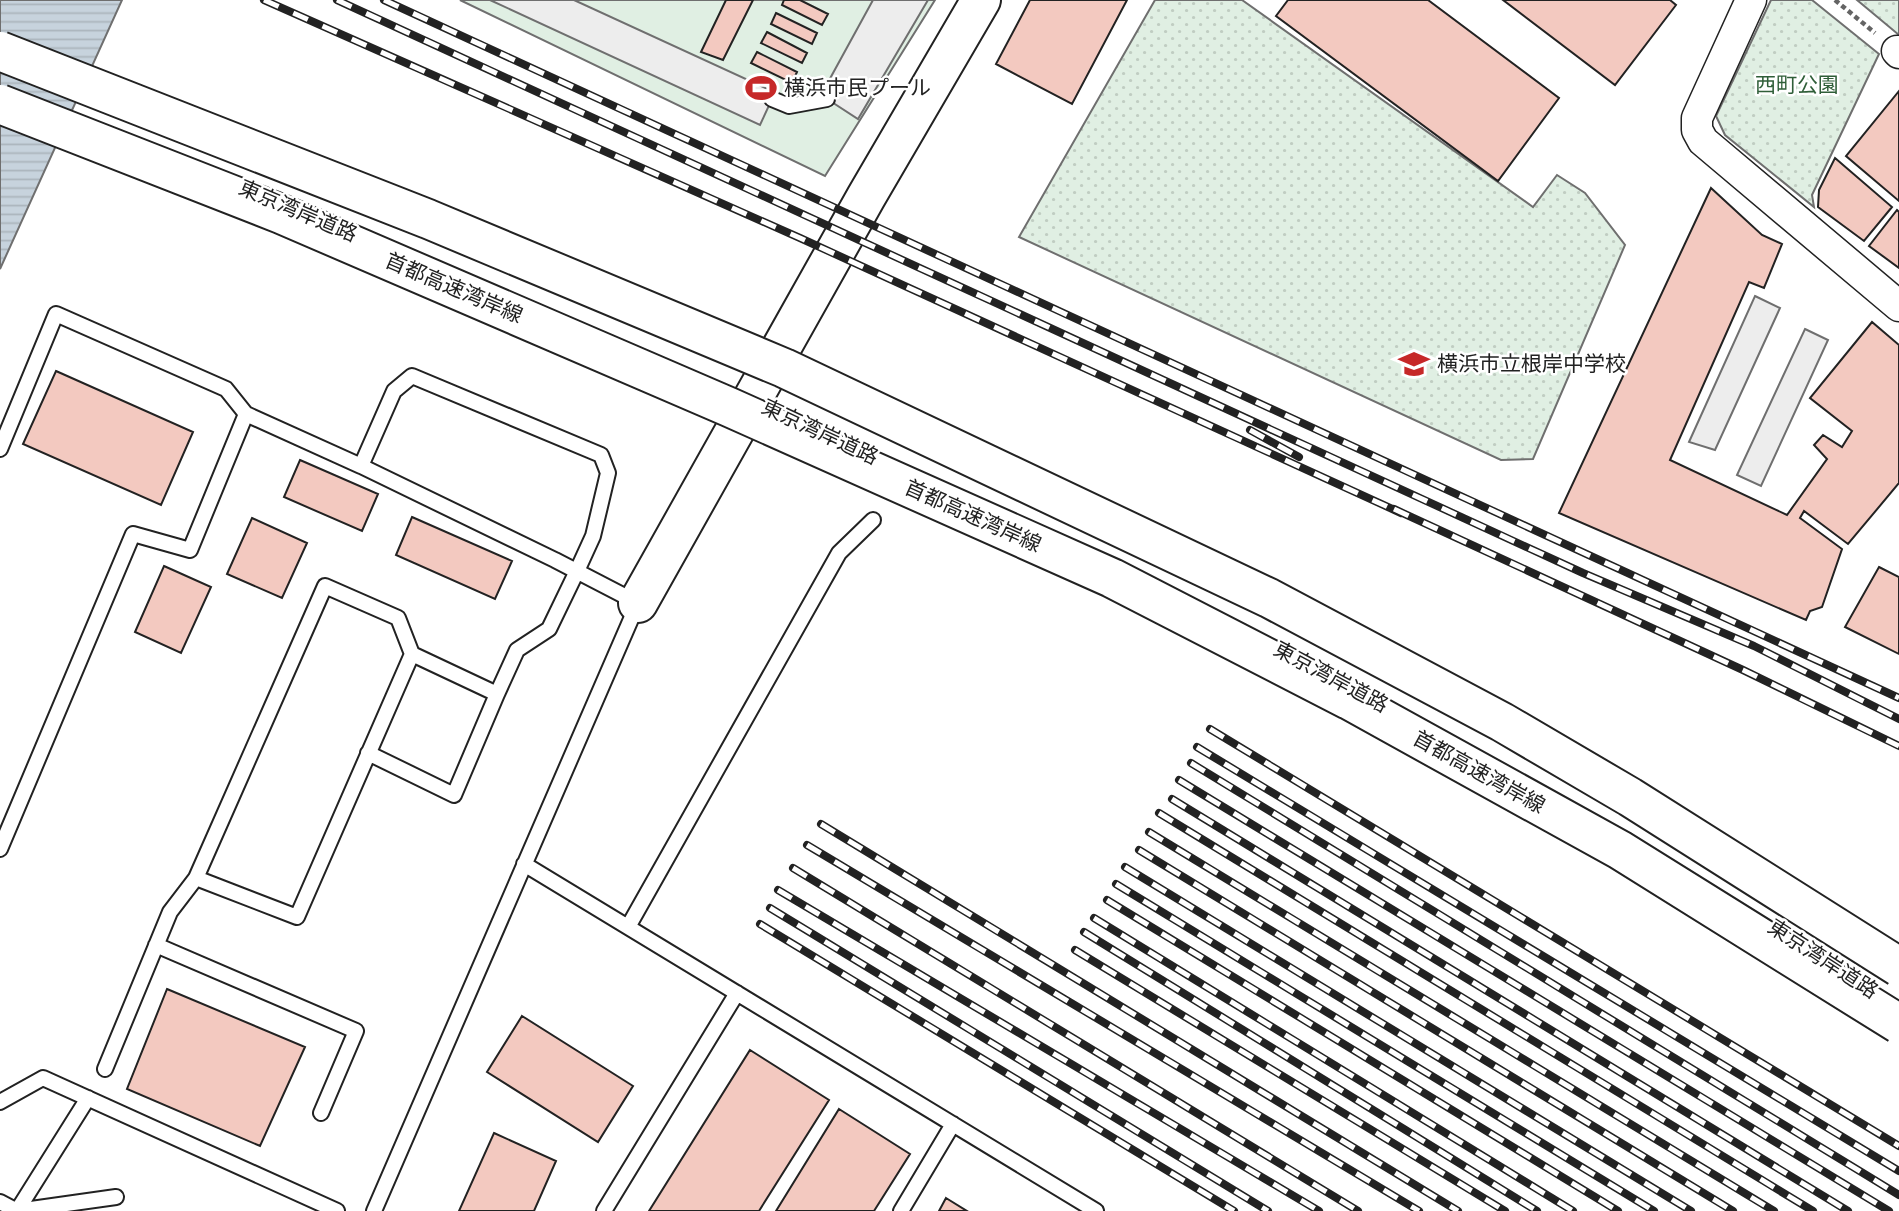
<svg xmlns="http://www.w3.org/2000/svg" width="1899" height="1211" font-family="Jost,'Noto Sans JP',sans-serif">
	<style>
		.green { fill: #e0efe3; stroke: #6f6f6f; stroke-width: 2 }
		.park { fill: url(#park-dots); stroke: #6f6f6f; stroke-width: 2 }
		.parking { fill: #ededed; stroke: #6f6f6f; stroke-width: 2 }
		.water { fill: url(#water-rules); stroke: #6f6f6f; stroke-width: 2 }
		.building { fill: #f3c9c0; stroke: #222; stroke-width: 2 }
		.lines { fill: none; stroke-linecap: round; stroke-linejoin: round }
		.lane-casing { stroke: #222; stroke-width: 18 }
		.street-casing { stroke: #222; stroke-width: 33 }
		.secondary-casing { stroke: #222; stroke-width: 42 }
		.path { stroke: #646464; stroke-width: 4.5; stroke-dasharray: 5 3.5; stroke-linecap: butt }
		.lane { stroke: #fff; stroke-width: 14 }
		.street { stroke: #fff; stroke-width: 30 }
		.secondary { stroke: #fff; stroke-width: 38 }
		.rail-casing { stroke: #222; stroke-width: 8 }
		.rail { stroke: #fff; stroke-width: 5; stroke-dasharray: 16; stroke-linecap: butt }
		.highway-bridge-casing { stroke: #222; stroke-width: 42; stroke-linecap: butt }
		.highway-bridge { stroke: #fff; stroke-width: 38 }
		.labels { text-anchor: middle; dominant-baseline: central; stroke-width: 5; stroke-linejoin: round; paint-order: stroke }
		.park-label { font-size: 21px; fill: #2f5e38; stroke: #fff }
		.poi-label { font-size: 21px; fill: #222; stroke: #fff; text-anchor: start }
		.street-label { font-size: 21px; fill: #222; stroke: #fff }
	</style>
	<defs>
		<pattern id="park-dots" width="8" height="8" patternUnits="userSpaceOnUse" patternTransform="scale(1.75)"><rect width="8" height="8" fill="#e0efe3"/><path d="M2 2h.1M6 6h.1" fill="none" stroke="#c0cdc2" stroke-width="1.8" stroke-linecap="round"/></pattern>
		<pattern id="water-rules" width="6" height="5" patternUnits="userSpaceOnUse" patternTransform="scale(1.75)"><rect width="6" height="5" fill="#c7d3dd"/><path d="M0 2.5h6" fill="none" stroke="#abb5bd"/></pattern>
	</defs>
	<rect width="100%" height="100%" fill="#fff"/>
	<path class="green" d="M460,0h475l-110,176z"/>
	<path class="park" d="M1155,0h87l291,207 24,-32 28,18 40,52 -92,214 -32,1 -482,-223z
		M1771,0h41l67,54 -67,141 2,12 -89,-72 -9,-19z
		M1857,0h42v35z"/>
	<path class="parking" d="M490,0h84l200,92 -2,7 -12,26z
		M873,0h55l-70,119 -37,-24z
		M1755,296l25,12 -65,142 -26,-8z
		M1805,329l23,11 -67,146 -24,-11z"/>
	<path class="water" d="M0,0h122l-122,269z"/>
	<path class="building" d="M726,0h27l-30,60 -22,-8z
		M784,0h16l28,14 -6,11 -40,-20z
		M1030,0h97l-55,104 -76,-40z
		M1288,0h140l131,98 -61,83 -222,-165z
		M1503,0h167l6,5 -61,80z
		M776,13l41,20 -5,11 -41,-20z
		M767,32l40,21 -5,10 -41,-20z
		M757,52l40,20 -5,11 -41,-20z
		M1899,91v110l-53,-45z
		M1835,158l57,49 -28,34 -46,-34 1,-17z
		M1711,188l51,47 20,9 -18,44 -15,-6 -79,178 117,55 40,-56 -13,-14 9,-10 19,12 10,-16 -42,-33 62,-76 27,23v138l-51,61 -44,-33 -4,7 42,31 -20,58 -12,4 -4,9 -247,-107z
		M1897,210l2,2v56l-30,-22z
		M56,371l137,61 -32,73 -138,-61z
		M300,460l78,34 -16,37 -78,-34z
		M412,517l100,44 -17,38 -99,-44z
		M252,518l55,25 -25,55 -55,-24z
		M164,566l47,21 -30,66 -46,-21z
		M1879,567l20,10v77l-54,-27z
		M167,989l138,58 -45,99 -133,-57z
		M522,1016l111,70 -35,56 -111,-70z
		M750,1050l79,50 -70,111h-110z
		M839,1109l71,45 -36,57h-98z
		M494,1133l62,28 -22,50h-75z
		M946,1198l21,13h-28z"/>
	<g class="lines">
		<g class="lane-casing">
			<path id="lane" d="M772,99l17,7 38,-7
				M0,449l56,-135 170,75 20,25 115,52
				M368,753l86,42 43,-101
				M0,849l133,-315 57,16 56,-136
				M524,864l572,347
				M628,927l211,-374 34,-33
				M156,945l200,86 -35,82
				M105,1069l65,-157 26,-34
				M0,1102l43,-24 294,133
				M0,1202l17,9 71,-113
				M17,1211l99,-14
				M374,1211l264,-608 -83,-43 -194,-94 33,-75 18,-15 189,79 7,18 -15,63 -16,35 -28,58 -32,21 -20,44 -85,-40 -115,263 -101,-39 129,-292 73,32 14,36
				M604,1211l133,-218
				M901,1211l52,-87"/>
		</g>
		<g class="street-casing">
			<path id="street" d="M1751,0l-54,118v12l6,11 196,165
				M1897,51l2,2"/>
		</g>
		<g class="secondary-casing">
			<path id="secondary" d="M638,603l228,-406 115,-197"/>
		</g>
		<path class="path" d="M1835,0l40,33"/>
		<use href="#lane" class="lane"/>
		<use href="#street" class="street"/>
		<use href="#secondary" class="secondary"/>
		<g class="rail-casing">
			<path id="rail" d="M264,0l536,238 601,275
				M337,0l1246,573 171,73 145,73
				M384,0l1515,698
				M1250,430l49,27
				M1394,509l349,161 156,76
				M1210,729l689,417
				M1197,747l702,424
				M1191,763l708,432
				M1179,780l710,431
				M1172,799l676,412
				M1159,813l654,398
				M821,824l637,387
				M1149,832l625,379
				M807,845l612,366
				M1139,850l594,361
				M1125,867l566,344
				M793,868l565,343
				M1116,884l538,327
				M778,890l541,321
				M1107,900l511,311
				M770,908l498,303
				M1094,918l479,293
				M760,924l474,287
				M1084,932l453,279
				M1075,950l430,261"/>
		</g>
		<use href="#rail" class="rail"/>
		<g class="highway-bridge-casing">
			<path id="highway-bridge" d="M0,51l428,168 356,149 485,230 233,124 128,75 269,170
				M0,104l281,110 448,193 383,171 237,122 271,150 279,174"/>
		</g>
		<use href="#highway-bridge" class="highway-bridge"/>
	</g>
	<defs>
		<g id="stadium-bare" transform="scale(2.415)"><path d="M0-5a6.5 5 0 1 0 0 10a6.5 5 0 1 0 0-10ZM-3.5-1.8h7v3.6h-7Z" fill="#c62828" stroke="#fff" stroke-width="2.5" paint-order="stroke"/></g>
		<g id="school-bare" transform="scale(2.415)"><path d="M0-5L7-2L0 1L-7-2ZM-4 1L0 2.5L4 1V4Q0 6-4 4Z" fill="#c62828" stroke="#fff" stroke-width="2.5" paint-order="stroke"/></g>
	</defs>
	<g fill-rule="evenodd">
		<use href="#stadium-bare" x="761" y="88"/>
		<use href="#school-bare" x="1414" y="364"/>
	</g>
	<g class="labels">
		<g class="park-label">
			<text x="1797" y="85">西町公園</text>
		</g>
		<g class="poi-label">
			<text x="784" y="88">横浜市民プール</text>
			<text x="1437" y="364">横浜市立根岸中学校</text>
		</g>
		<g class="street-label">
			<text transform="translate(298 211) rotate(23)">東京湾岸道路</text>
			<text transform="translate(454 288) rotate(23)">首都高速湾岸線</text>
			<text transform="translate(820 432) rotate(25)">東京湾岸道路</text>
			<text transform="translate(973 516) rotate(24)">首都高速湾岸線</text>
			<text transform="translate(1331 677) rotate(28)">東京湾岸道路</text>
			<text transform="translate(1479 772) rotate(29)">首都高速湾岸線</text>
			<text transform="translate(1823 959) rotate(33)">東京湾岸道路</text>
		</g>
	</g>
</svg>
